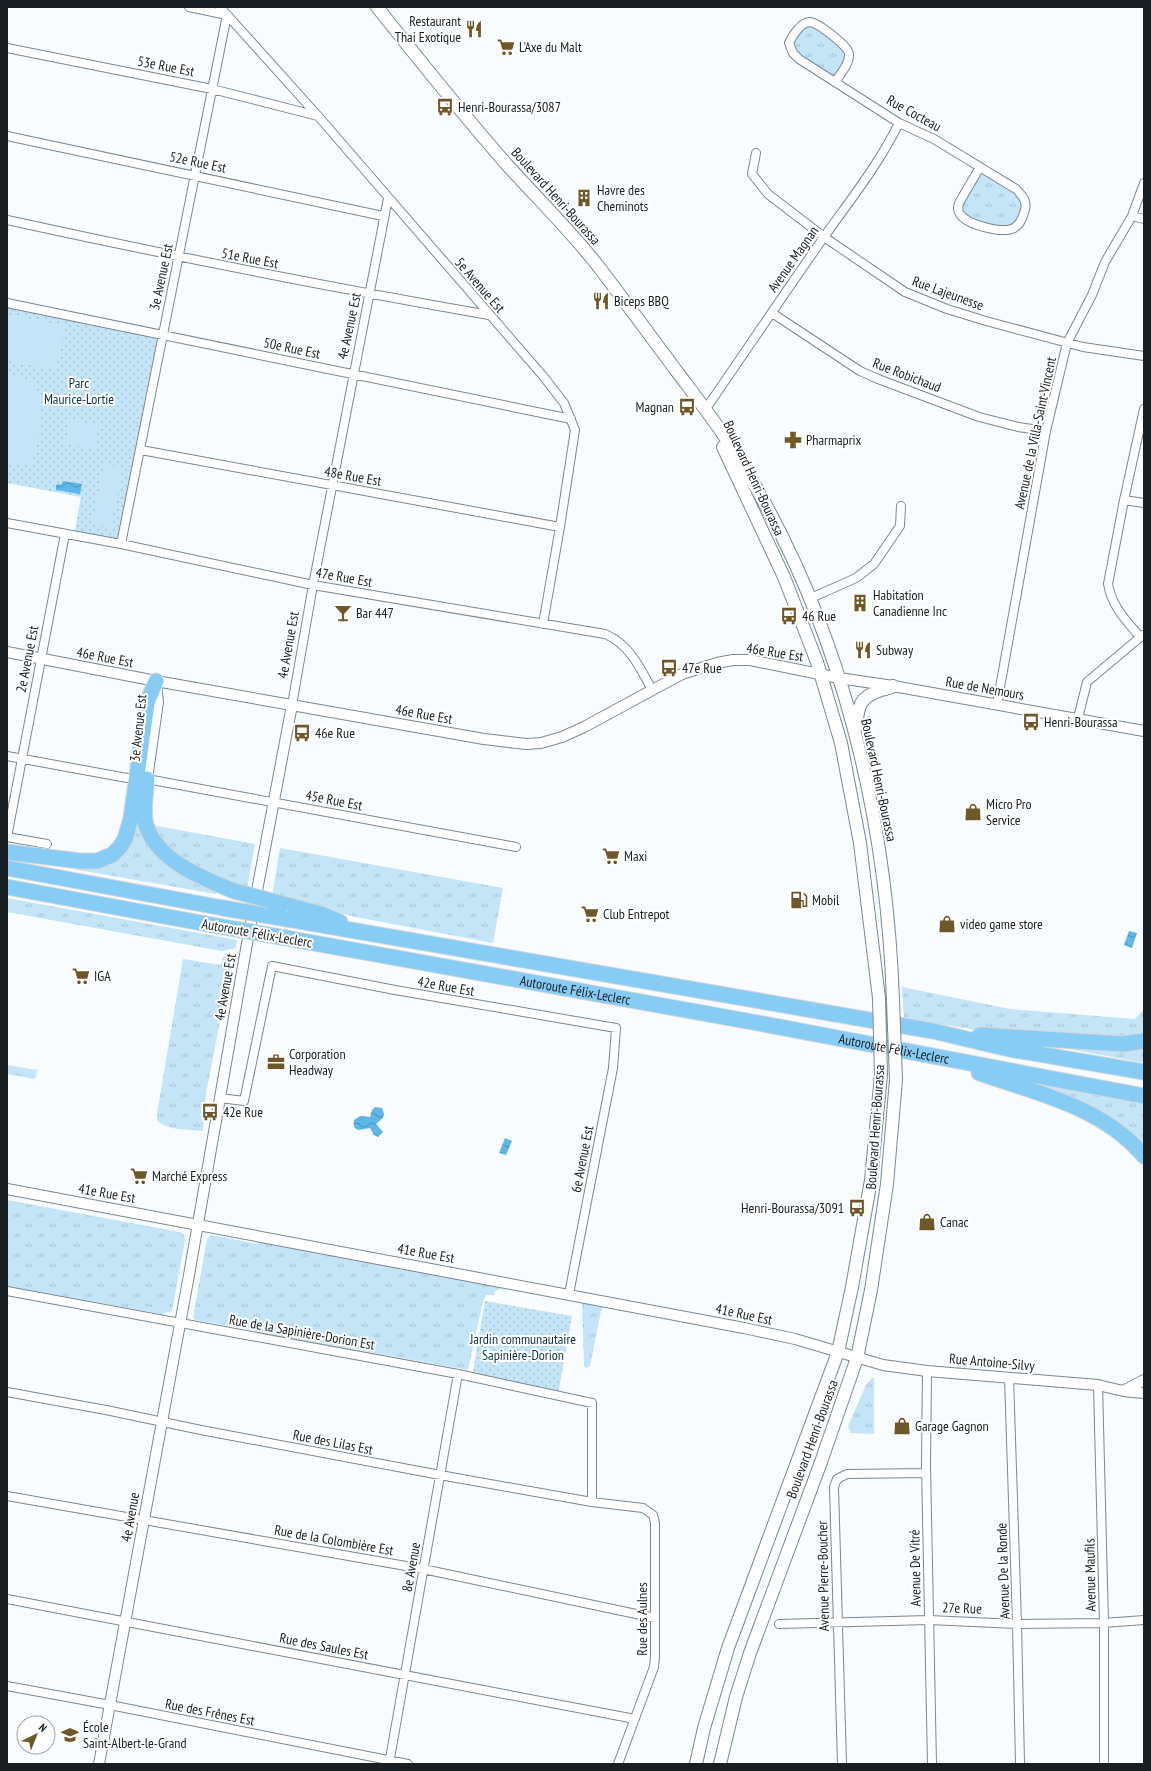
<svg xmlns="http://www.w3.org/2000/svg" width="1151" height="1771" font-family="'PT Sans Narrow',sans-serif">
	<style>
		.grass { fill: url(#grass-tufts) }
		.park { fill: url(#park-dots) }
		.pitch { fill: #c4e4f7 }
		.water { fill: url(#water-waves) }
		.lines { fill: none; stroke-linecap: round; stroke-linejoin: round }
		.minor-casing { stroke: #798892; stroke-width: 10 }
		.tertiary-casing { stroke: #798892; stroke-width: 12 }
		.secondary-casing { stroke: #798892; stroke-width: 14 }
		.motorway-casing { stroke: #d5d6d7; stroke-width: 17 }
		.minor { stroke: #fff; stroke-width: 8 }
		.tertiary { stroke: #fff; stroke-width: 10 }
		.secondary { stroke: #fff; stroke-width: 12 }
		.motorway { stroke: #86ccf5; stroke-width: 15 }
		.secondary-bridge-casing { stroke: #798892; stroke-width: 14; stroke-linecap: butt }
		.motorway-bridge-casing { stroke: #d5d6d7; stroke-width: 17; stroke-linecap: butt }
		.secondary-bridge { stroke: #fff; stroke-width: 12 }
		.motorway-bridge { stroke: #86ccf5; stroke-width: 15 }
		.labels { text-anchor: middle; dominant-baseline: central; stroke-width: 4; stroke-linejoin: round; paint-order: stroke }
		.poi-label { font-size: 14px; fill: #181e21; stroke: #fff; text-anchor: start }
		.street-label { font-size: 14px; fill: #181e21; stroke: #fff }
		.park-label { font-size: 14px; fill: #0b3448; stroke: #fff }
	</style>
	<defs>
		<pattern id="grass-tufts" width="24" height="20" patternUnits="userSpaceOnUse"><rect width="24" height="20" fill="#c4e4f7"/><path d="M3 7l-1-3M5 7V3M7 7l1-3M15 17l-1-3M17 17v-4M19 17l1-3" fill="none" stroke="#a8c3d3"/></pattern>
		<pattern id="park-dots" width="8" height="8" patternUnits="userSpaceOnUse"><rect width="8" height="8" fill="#c4e4f7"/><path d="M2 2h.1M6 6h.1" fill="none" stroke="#a8c3d3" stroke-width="1.8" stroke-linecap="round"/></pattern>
		<pattern id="water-waves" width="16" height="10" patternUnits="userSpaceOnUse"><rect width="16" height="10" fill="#5db7e8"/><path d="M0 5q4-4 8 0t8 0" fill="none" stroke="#4c94bc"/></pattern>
	</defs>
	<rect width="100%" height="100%" fill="#f8fcfe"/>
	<path class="grass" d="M804,24h10l35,30 -14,28 -42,-29 -2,-16z
		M980,167l43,29 -2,26 -21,8 -39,-14 -2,-13z
		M138,802c6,20 8,45 25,59l54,28 -1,5 -160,-28v-3h47z
		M152,825l103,19 -8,45 -16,-5 -59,-30z
		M280,848l223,40 -10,55 -137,-26 -84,-21z
		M7,898l230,42 -1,8 -14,3 -215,-39z
		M226,955h7l-27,138 -3,38c-13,-2 -37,0 -46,-11v-6l26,-155 38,6 2,-8z
		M902,987l108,22 125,10 9,-10v29l-145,-4 -95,-16z
		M1144,1045v18l-80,-15z
		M7,1065l30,5 -1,7 -2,2 -27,-5z
		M1030,1083l114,21v45z
		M7,1200l173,32 4,3 1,5 -13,71 -10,3 -155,-28z
		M212,1235l45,9 1,-3 243,45 -1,3 -5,2 -1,4h-8l-3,6 -15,69 -272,-50 -3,-2 14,-79z
		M582,1301l23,4 -4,6 -11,55 -4,2 -2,-2z
		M872,1378h2v56l-23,-1 -3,-7 18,-41z"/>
	<path class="park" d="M7,303l156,32 -42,209 -47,-9 7,-38 -74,-14z
		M485,1301l87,15 -14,79 -86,-18z"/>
	<path class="pitch" d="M7,314l59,12 -10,44 -49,-9z
		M7,375c7,1 15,1 21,5 25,16 9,62 4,87l-25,-5z
		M70,420l29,5 -4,24 -30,-5z
		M104,464l19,4 -12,60 -19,-4z"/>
	<path class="water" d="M63,481l19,3 -2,10 -24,-4v-5l3,-1 2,1z
		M1129,931l8,2 -5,15 -8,-3z
		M375,1107l7,1 2,6 -1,4 -7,6 7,8 -5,5 -4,-2 -4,-7 -11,2c-5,-1 -6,-5 -5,-10l6,-4 10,1 2,-7z
		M505,1138l7,3 -6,14 -7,-2z"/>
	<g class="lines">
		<g class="minor-casing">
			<path id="minor" d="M189,7l38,8
				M220,7l98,109 225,260 21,27 11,27 -15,97 -17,97
				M7,48l205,41 106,27
				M835,82c5,-8 15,-18 14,-28 0,-8 -31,-31 -39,-32 -9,0 -18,14 -21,21l4,10 6,6 100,64 35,16 82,50c8,8 12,14 8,24 -2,6 -4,12 -10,15 -11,6 -47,-3 -54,-14 -3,-4 -2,-7 -1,-11l21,-36
				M7,136l376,80
				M756,153l-4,21 16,20 56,43 81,55 42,17 39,12 97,26 61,9
				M1132,216l12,3
				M7,220c160,35 321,67 482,95
				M7,303l564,116
				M772,313l88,58 18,8 101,38 39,10 28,4
				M705,410c40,-58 79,-116 119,-173 27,-38 55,-73 75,-114
				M141,450l419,77
				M1124,500l20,3
				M7,523l114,21 192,41 292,49c24,10 35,33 47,56
				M121,544l106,-529
				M811,598l45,-20 18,-14 26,-38 1,-20
				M1140,637c-14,-17 -28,-30 -32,-53l16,-84 20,-91
				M997,704l49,-273 21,-88 25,-48 13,-33 27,-46 12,-33
				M292,705l21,-120 75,-387
				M1078,718l9,-36 56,-47
				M7,756l120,22
				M147,779l369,68
				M7,837l58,-303
				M7,837l40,7
				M220,1098l24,3 28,-135 123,24 221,38 -3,40 -44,226
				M7,1291l451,83 134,29v99
				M927,1371l-1,94 6,299
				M1009,1377l8,247 3,140
				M1098,1385l6,238v141
				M7,1392l99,18 95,20 250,47 141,25 51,6 10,7 2,8v134l-1,10 -36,97
				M7,1496l416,73 232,49
				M7,1599l628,120
				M779,1624l150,-4 88,4 87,-1 40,-3
				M7,1686l103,19 298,59
				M389,1764l69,-390
				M842,1764l-8,-277 3,-8 10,-5 79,-1"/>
		</g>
		<g class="tertiary-casing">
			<path id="tertiary" d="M7,652l149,29 328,58 42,5 15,-1 21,-6 22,-10 98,-53 35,-11 16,-3h17l89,18 54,8 251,45
				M147,779l11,-77 -2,-17
				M7,1189l737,139 51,11 88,26 44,6 171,14 25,6 21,2
				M1123,1391l21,-11
				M99,1764l90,-489 57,-326 46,-244"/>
		</g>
		<g class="secondary-casing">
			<path id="secondary" d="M377,7c43,54 86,108 132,160 30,33 62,64 89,99 27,35 53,71 80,107 24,32 49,64 69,99 95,159 140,345 146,529
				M723,447l61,130 33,85 24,81 19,100 19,155
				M856,727c2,-20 3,-30 25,-37 4,-1 8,-1 12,-4
				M696,1764l8,-36 24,-80 110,-296 14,-65 19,-107 10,-105
				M720,1764l16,-67 14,-44 71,-191 36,-104 14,-68 16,-106 9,-104"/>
		</g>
		<g class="motorway-casing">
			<g id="motorway">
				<path d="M147,779c-1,12 -5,34 -1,46 12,36 56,53 88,66"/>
				<path d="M7,852l73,9h17l15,-6 8,-8 5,-8 6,-21 16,-115 9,-22"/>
				<path d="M7,868l216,40"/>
				<path d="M7,887l205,38"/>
				<path d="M283,904l38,10 19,8"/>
				<path d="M287,919l646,112 76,18 135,23"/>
				<path id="s1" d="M286,938l472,85 386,73"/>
				<path d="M980,1035l143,9 21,-3"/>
				<path d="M979,1073c58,20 124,34 165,83"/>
			</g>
		</g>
		<use href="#minor" class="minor"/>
		<use href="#tertiary" class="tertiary"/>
		<use href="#secondary" class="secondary"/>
		<use href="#motorway" class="motorway"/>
		<g class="secondary-bridge-casing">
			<path id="secondary-bridge" d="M879,998l2,77
				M893,1001l3,79"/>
		</g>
		<g class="motorway-bridge-casing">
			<path id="motorway-bridge" d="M234,891l49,13
				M223,908l64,11
				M212,925l74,13"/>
		</g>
		<use href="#secondary-bridge" class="secondary-bridge"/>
		<use href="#motorway-bridge" class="motorway-bridge"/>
	</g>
	<defs>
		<g id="restaurant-bare" transform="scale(1.38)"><path d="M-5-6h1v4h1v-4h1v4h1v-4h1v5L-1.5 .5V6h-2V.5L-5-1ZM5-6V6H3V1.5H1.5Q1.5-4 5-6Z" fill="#6e5827" stroke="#fff" stroke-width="2.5" paint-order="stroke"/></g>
		<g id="supermarket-bare" transform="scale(1.38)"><path d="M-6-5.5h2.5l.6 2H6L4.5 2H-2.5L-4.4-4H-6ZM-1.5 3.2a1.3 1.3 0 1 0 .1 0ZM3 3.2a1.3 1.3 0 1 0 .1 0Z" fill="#6e5827" stroke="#fff" stroke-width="2.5" paint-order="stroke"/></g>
		<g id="bus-bare" transform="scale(1.38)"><path d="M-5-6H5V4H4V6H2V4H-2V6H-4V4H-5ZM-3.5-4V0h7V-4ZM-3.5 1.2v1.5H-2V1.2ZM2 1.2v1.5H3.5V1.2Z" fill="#6e5827" stroke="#fff" stroke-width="2.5" paint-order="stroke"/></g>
		<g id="building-bare" transform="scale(1.38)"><path d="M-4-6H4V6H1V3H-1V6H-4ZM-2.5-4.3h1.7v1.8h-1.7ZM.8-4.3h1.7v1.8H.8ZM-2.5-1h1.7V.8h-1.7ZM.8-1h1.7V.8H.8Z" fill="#6e5827" stroke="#fff" stroke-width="2.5" paint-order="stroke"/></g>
		<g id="pharmacy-bare" transform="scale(1.38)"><path d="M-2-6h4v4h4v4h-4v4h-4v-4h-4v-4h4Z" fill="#6e5827" stroke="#fff" stroke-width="2.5" paint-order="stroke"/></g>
		<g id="bar-bare" transform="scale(1.38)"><path d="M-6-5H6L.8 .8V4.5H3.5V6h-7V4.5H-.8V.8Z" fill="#6e5827" stroke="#fff" stroke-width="2.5" paint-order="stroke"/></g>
		<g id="shop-bare" transform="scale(1.38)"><path d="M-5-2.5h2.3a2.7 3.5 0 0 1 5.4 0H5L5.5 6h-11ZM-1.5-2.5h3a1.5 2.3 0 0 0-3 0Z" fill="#6e5827" stroke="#fff" stroke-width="2.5" paint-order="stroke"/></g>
		<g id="fuel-bare" transform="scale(1.38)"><path d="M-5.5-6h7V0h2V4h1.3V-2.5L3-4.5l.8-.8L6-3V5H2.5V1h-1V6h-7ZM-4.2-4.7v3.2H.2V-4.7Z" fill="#6e5827" stroke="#fff" stroke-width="2.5" paint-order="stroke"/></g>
		<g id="office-bare" transform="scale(1.38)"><path d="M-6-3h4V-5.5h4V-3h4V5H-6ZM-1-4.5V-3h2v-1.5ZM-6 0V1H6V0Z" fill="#6e5827" stroke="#fff" stroke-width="2.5" paint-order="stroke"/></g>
		<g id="school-bare" transform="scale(1.38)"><path d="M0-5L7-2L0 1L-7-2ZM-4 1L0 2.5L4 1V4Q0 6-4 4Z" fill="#6e5827" stroke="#fff" stroke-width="2.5" paint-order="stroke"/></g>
	</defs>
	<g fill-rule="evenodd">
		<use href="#restaurant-bare" x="474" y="29"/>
		<use href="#supermarket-bare" x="506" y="47"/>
		<use href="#bus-bare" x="445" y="107"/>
		<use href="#building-bare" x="584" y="198"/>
		<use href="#restaurant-bare" x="601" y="301"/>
		<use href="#bus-bare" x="687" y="407"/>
		<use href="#pharmacy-bare" x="793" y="440"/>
		<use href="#building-bare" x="860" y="603"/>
		<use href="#bar-bare" x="343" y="613"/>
		<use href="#bus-bare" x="789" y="616"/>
		<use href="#restaurant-bare" x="863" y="650"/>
		<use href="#bus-bare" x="669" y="668"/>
		<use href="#bus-bare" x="1031" y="722"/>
		<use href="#bus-bare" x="302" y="733"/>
		<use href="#shop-bare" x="973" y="812"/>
		<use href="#supermarket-bare" x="611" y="856"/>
		<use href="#fuel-bare" x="799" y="900"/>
		<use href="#supermarket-bare" x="590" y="914"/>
		<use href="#shop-bare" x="947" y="924"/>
		<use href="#supermarket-bare" x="81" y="976"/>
		<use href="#office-bare" x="276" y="1062"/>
		<use href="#bus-bare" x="210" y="1112"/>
		<use href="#supermarket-bare" x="139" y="1176"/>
		<use href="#bus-bare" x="857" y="1208"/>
		<use href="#shop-bare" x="927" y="1222"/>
		<use href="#shop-bare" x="902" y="1426"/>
		<use href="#school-bare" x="70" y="1735"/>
	</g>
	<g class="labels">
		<g class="poi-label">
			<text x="461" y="21" text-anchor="end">Restaurant<tspan x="461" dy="16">Thai Exotique</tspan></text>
			<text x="519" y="47">L'Axe du Malt</text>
			<text x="458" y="107">Henri-Bourassa/3087</text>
			<text x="597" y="190">Havre des<tspan x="597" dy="16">Cheminots</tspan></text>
			<text x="614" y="301">Biceps BBQ</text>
			<text x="674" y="407" text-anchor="end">Magnan</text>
			<text x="806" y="440">Pharmaprix</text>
			<text x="873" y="595">Habitation<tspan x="873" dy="16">Canadienne Inc</tspan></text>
			<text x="356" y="613">Bar 447</text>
			<text x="802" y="616">46 Rue</text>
			<text x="876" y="650">Subway</text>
			<text x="682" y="668">47e Rue</text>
			<text x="1044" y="722">Henri-Bourassa</text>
			<text x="315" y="733">46e Rue</text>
			<text x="986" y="804">Micro Pro<tspan x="986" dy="16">Service</tspan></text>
			<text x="624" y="856">Maxi</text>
			<text x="812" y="900">Mobil</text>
			<text x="603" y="914">Club Entrepot</text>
			<text x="960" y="924">video game store</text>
			<text x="94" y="976">IGA</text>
			<text x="289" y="1054">Corporation<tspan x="289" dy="16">Headway</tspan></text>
			<text x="223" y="1112">42e Rue</text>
			<text x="152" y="1176">Marché Express</text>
			<text x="844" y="1208" text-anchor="end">Henri-Bourassa/3091</text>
			<text x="940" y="1222">Canac</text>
			<text x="915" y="1426">Garage Gagnon</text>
			<text x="83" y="1727">École<tspan x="83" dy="16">Saint-Albert-le-Grand</tspan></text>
		</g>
		<g class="street-label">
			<text transform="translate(166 66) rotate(11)">53e Rue Est</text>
			<text transform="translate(914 113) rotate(29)">Rue Cocteau</text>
			<text transform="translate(198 162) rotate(12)">52e Rue Est</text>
			<text transform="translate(556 196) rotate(48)">Boulevard Henri-Bourassa</text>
			<text transform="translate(250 258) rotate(11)">51e Rue Est</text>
			<text transform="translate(793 259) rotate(-55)">Avenue Magnan</text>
			<text transform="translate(161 277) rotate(-78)">3e Avenue Est</text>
			<text transform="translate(480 285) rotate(49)">5e Avenue Est</text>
			<text transform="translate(948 293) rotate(20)">Rue Lajeunesse</text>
			<text transform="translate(349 326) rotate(-78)">4e Avenue Est</text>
			<text transform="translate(292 348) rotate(12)">50e Rue Est</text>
			<text transform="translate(907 375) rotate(21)">Rue Robichaud</text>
			<text transform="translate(1035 433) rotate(-78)">Avenue de la Villa-Saint-Vincent</text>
			<text transform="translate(353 476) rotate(10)">48e Rue Est</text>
			<text transform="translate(754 478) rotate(65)">Boulevard Henri-Bourassa</text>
			<text transform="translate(344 577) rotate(10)">47e Rue Est</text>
			<text transform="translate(288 645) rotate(-80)">4e Avenue Est</text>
			<text transform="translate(775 652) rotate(9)">46e Rue Est</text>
			<text transform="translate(105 657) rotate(11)">46e Rue Est</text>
			<text transform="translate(27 659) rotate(-79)">2e Avenue Est</text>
			<text transform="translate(985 688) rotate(10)">Rue de Nemours</text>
			<text transform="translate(424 714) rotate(10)">46e Rue Est</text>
			<text transform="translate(138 728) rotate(-84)">3e Avenue Est</text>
			<text transform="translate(879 780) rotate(78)">Boulevard Henri-Bourassa</text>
			<text transform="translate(334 800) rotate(11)">45e Rue Est</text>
			<text transform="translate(257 933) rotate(10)">Autoroute Félix-Leclerc</text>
			<text transform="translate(446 986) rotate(10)">42e Rue Est</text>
			<text transform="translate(225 987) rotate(-80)">4e Avenue Est</text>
			<text stroke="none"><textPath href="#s1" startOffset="294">Autoroute Félix-Leclerc</textPath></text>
			<text stroke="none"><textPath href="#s1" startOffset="618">Autoroute Félix-Leclerc</textPath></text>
			<text transform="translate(875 1127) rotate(-86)">Boulevard Henri-Bourassa</text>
			<text transform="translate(582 1159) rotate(-79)">6e Avenue Est</text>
			<text transform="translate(107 1193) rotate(10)">41e Rue Est</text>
			<text transform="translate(426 1253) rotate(10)">41e Rue Est</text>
			<text transform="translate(744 1314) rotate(12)">41e Rue Est</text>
			<text transform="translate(302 1332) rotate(10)">Rue de la Sapinière-Dorion Est</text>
			<text transform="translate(992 1362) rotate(5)">Rue Antoine-Silvy</text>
			<text transform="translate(812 1439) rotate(-70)">Boulevard Henri-Bourassa</text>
			<text transform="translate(333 1442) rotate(11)">Rue des Lilas Est</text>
			<text transform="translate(130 1517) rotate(-80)">4e Avenue</text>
			<text transform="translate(334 1540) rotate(10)">Rue de la Colombière Est</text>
			<text transform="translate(411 1567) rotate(-80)">8e Avenue</text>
			<text transform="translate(915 1568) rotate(-91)">Avenue De Vitré</text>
			<text transform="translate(1003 1571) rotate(-92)">Avenue De la Ronde</text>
			<text transform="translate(1090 1575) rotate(-91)">Avenue Maufils</text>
			<text transform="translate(823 1576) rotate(-91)">Avenue Pierre-Boucher</text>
			<text transform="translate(962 1608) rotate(2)">27e Rue</text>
			<text transform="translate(642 1619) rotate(-90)">Rue des Aulnes</text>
			<text transform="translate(324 1646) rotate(11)">Rue des Saules Est</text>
			<text transform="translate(210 1712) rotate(11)">Rue des Frênes Est</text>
		</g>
		<g class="park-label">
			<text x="79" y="383">Parc<tspan x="79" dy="16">Maurice-Lortie</tspan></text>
			<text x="523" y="1339">Jardin communautaire<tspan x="523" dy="16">Sapinière-Dorion</tspan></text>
		</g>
	</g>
	<rect width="1151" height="1771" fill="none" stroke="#181e21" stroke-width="16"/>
	<g transform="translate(36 1735) rotate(43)"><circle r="19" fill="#ffffff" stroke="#a3a5a6"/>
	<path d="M0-3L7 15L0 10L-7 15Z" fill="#6e5827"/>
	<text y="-6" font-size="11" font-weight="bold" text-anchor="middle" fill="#181e21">N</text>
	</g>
</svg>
